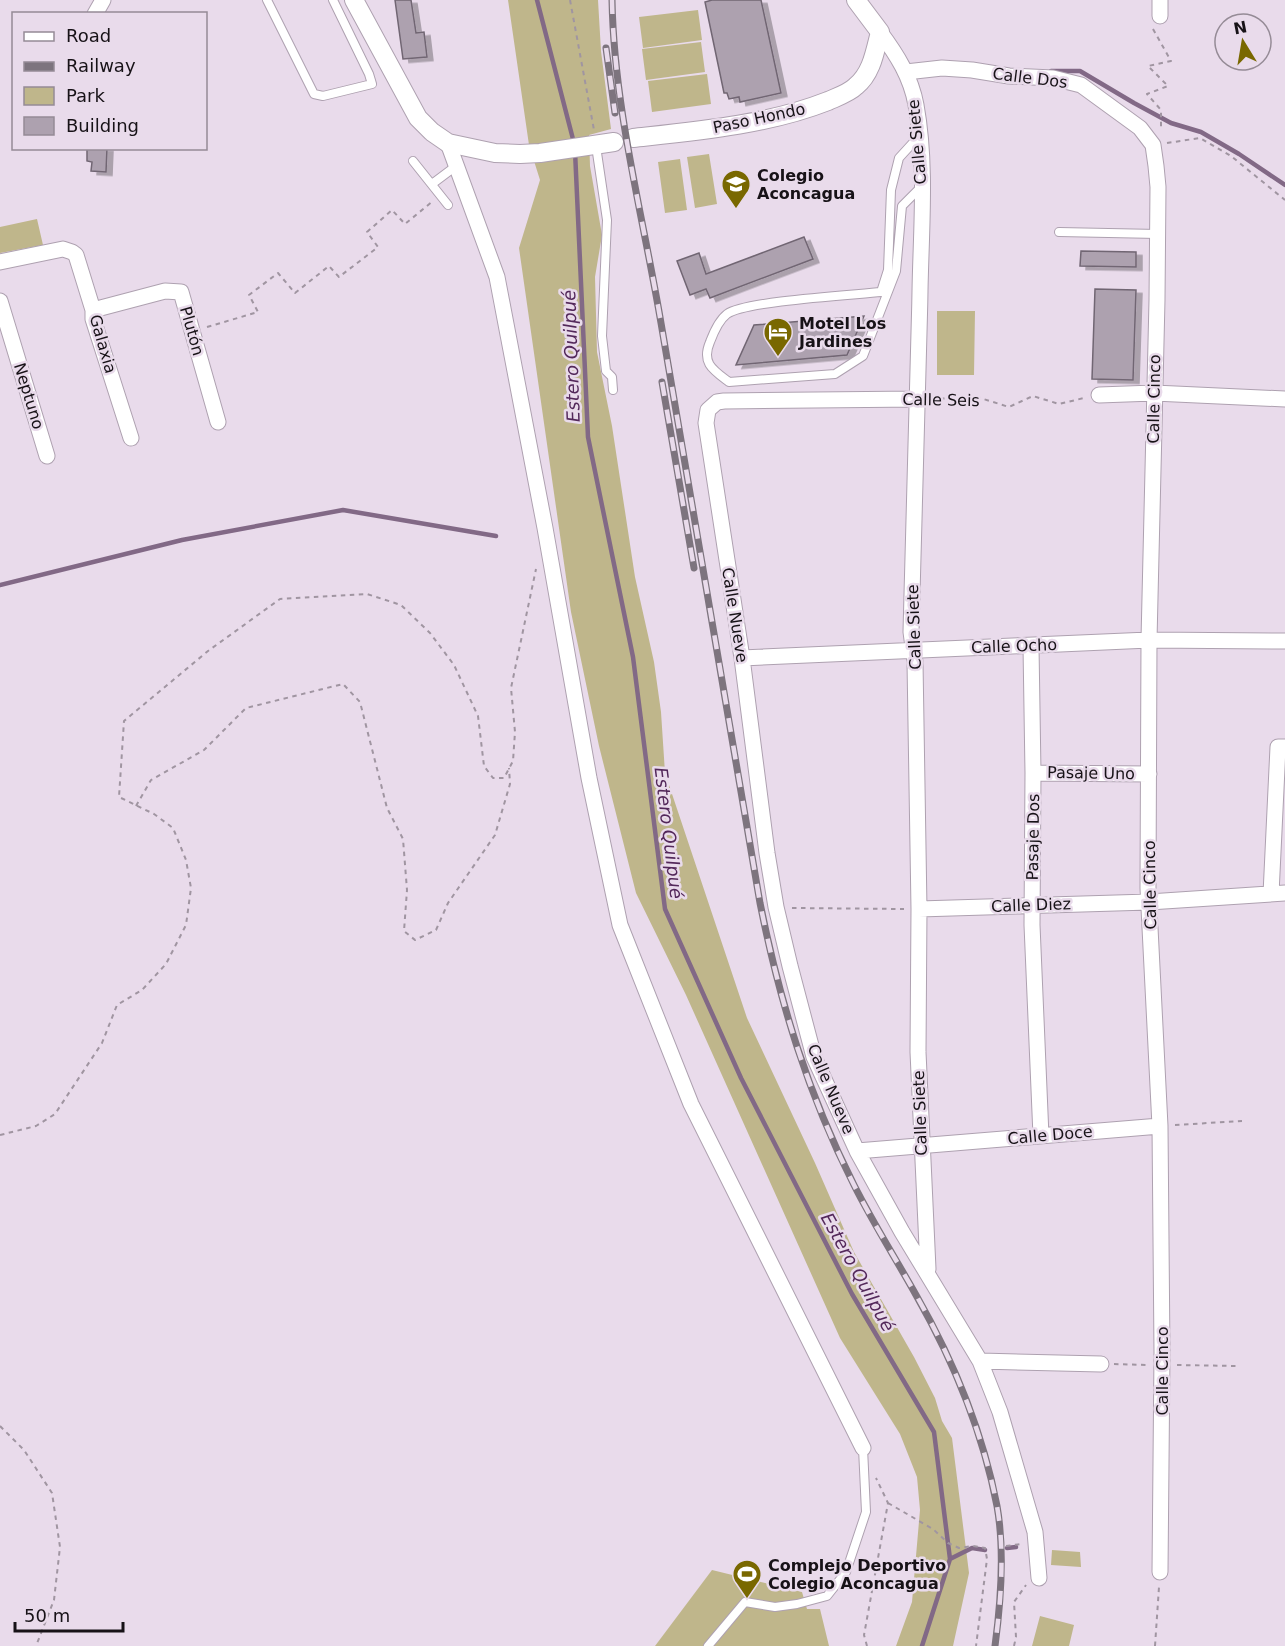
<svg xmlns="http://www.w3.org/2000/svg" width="1285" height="1646" font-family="'DejaVu Sans',sans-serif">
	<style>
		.green { fill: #bfb68b }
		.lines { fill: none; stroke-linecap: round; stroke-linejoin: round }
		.stream { stroke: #826986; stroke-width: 4.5 }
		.building { fill: #ada1af; stroke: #716673; stroke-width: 1.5; filter: url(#shadow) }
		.service-casing { stroke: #aea1b0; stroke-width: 10 }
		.minor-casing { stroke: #aea1b0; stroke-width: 17 }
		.tertiary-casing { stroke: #aea1b0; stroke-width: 20 }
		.path { stroke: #a095a1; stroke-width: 2; stroke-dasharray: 4.5 4.5; stroke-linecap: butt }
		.service { stroke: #fff; stroke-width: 8 }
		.minor { stroke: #fff; stroke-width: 15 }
		.tertiary { stroke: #fff; stroke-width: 18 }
		.rail-casing { stroke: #7d747e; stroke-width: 7 }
		.rail { stroke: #e9dbeb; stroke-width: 4.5; stroke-dasharray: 14; stroke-linecap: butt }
		.labels { text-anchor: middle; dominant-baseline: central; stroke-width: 5; stroke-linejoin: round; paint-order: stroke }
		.street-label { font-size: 16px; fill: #171217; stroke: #e9dbeb }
		.poi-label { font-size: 16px; font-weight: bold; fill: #171217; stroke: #e9dbeb; text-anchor: start }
		.water-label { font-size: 18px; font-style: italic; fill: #53285a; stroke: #e9dbeb }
	</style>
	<defs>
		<filter id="shadow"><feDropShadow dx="6" dy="3.5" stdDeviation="0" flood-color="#0004"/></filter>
	</defs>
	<rect width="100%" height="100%" fill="#e9dbeb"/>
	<path class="green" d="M508,0h90l3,51 10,78 -22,6 1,31 12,69 -7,42 2,75 15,74 23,151 19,85 7,50 4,61 82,245 68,145 39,89 60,105 21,41 7,23 10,17 17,135 -16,73h-57l16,-44 8,-92 -3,-33 -17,-43 -60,-96 -154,-343 -50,-102 -37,-147 -28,-134 -52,-364 21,-68 -11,-35z
		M698,10l4,30 -59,8 -4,-31z
		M701,42l4,30 -59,8 -4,-31z
		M707,74l4,30 -59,8 -4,-31z
		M709,154l8,50 -22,4 -8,-51z
		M680,159l7,51 -22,3 -7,-51z
		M37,219l6,26 -43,8v-26z
		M937,311h38l-1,64h-37z
		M1052,1550l28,2 1,15 -30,-2z
		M712,1570l90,22 5,17h13l9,37h-174z
		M1040,1616l34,9 -5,21h-37z"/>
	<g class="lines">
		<path class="stream" d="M537,0l37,143
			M1051,71h29l54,32 37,20 30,9 38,22 46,31
			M575,151l13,286 45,220 32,252 76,169 111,216 82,138 16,127 -28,87
			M0,585l182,-45 161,-30 153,26
			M1007,1548l9,-1
			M950,1559l22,-11 13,2"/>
	</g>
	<path class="building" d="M395,0h16l5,33 8,-1 3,25 -24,2z
		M712,0h49l20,93 -41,9 -1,-5 -10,2 -2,-6h-3l-19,-91z
		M87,148h20l-1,24 -15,-1 1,-9 -5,-1z
		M804,237l9,22 -103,39 -4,-9 -16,6 -13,-34 22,-8 7,21z
		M1081,251l55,1v15l-56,-1z
		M1095,289l41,1 -3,90 -41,-1z
		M864,316l-17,39 -111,10 18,-40z"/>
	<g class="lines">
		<g class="service-casing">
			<path id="service" d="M267,0l47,94 9,2 49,-12 -3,-10 -36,-74
				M920,135l-21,23 -8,32 -3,80 -7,22c-28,3 -136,9 -154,22 -8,6 -14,20 -17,28 -9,21 3,28 19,40l106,-8 28,-18 33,-85 6,-65 18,-18
				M596,146l11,74 -5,116 4,35 6,6 1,13
				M413,161l35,44
				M432,184l24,-18
				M1059,232l99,2
				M708,1646l37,-44 30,5 22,-3 30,-8 19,-24 20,-60 -3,-64"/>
		</g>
		<g class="minor-casing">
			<path id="minor" d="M1160,0v16
				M95,14l8,-14
				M880,32c17,23 31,45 36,73 11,60 5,125 4,186 -2,114 -6,228 -9,341l4,30 4,247 -1,143 10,217
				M906,72l36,-4 30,2 37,6 44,2 28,7 59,43 13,17 3,21 2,21 -1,113 -8,340 -1,248 12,238 2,227 -2,219
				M448,143l49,134 48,251 44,250 31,147 71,179 172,344
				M0,262l63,-13 9,3 4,3 17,55v9l38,119
				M0,301l47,155
				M93,310l72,-19 16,1 37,130
				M1099,395l55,-2 131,6
				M918,399l-194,2 -7,1 -9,8 -2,13 36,235 25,195 9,54 14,59 24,91 43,94 45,81 78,129 20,51 35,120 4,46
				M1031,646l2,127 -1,152 9,211
				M742,658l407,-18 136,1
				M1033,773l116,1
				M1271,894l7,-147h7
				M919,909l230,-7 136,-9
				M857,1151l303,-25
				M980,1361l121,3"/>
		</g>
		<g class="tertiary-casing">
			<path id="tertiary" d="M354,0l64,118 14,14 16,11 47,10 25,1 20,-1 74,-11
				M633,138c65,-7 134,-13 195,-37 9,-4 21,-8 28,-15 16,-13 19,-35 24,-54l-24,-32"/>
		</g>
		<path class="path" d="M570,0l24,130
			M1153,29l18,32 -23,5 20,20 -21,8 14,16v20
			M1167,143l33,-5 31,18 54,44
			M207,327l51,-15 -9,-17 29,-22 17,20 34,-27 10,11 39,-30 -11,-15 25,-22 13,14 28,-23
			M931,399l46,-2 32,10 24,-11 26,8 25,-6
			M136,806l15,-26 53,-30 42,-42 97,-24 17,18 27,106 16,31 4,51 -3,41 11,9 21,-10 12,-27 47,-68 15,-51 -1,-16
			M792,908l112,1
			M1175,1125l67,-4
			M0,1135l36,-9 19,-12 47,-71 15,-38 25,-15 24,-26 20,-39 5,-37 -5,-28 -13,-32 -19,-14 -35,-17 5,-76 84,-70 72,-52 87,-5 34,11 29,28 24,32 24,51 6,50 9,12h11l9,-17 2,-29 -4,-44 25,-119
			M1114,1364l33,1
			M1177,1365l60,1
			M0,1426l24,24 28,43 8,54 -6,53 -18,46
			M888,1503l45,26 15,14 11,5 14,-2 12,2 2,11 -11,87
			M1006,1546l15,-2
			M867,1646l-3,-11 24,-132 -12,-25
			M1014,1646l2,-9 -2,-35 12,-17
			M1155,1646l4,-59"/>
		<use href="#service" class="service"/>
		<use href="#minor" class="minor"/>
		<use href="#tertiary" class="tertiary"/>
		<g class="rail-casing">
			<path id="rail" d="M612,0c2,109 31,216 49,323 33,193 66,386 99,580 20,100 48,191 94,282 19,38 42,74 62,110 37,65 67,138 81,211 8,45 4,95 -2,140
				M606,48l9,65
				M662,382l32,186"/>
		</g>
		<use href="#rail" class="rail"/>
	</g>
	<defs>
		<g id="school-pin" transform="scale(1.5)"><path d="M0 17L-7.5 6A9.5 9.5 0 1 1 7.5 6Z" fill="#796800" stroke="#e9dbeb"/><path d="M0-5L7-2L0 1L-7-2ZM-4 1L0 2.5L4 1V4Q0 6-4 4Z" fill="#fff"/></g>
		<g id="hotel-pin" transform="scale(1.5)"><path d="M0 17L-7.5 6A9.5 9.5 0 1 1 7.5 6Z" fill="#796800" stroke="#e9dbeb"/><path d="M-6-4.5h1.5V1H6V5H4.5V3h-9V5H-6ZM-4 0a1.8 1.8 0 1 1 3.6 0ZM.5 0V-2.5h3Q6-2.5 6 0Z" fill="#fff"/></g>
		<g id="stadium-pin" transform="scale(1.5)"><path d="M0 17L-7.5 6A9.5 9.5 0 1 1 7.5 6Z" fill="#796800" stroke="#e9dbeb"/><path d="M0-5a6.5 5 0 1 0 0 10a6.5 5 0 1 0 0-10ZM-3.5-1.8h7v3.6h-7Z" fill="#fff"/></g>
	</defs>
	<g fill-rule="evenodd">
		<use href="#school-pin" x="736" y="184"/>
		<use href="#hotel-pin" x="778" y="332"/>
		<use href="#stadium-pin" x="747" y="1574"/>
	</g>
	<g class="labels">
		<g class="street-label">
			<text transform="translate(1030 78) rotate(7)">Calle Dos</text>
			<text transform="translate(759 118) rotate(-12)">Paso Hondo</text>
			<text transform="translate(917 142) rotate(-95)">Calle Siete</text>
			<text transform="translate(192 331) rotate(74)">Plutón</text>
			<text transform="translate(103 344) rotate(74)">Galaxia</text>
			<text transform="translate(29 396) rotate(73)">Neptuno</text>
			<text transform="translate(1154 399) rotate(-89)">Calle Cinco</text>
			<text transform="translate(941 400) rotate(1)">Calle Seis</text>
			<text transform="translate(735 615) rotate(81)">Calle Nueve</text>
			<text transform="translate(914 627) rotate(-92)">Calle Siete</text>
			<text transform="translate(1014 646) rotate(-2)">Calle Ocho</text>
			<text transform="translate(1091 773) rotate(1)">Pasaje Uno</text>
			<text transform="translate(1033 837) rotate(-89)">Pasaje Dos</text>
			<text transform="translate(1150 885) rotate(-91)">Calle Cinco</text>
			<text transform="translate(1031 905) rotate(-2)">Calle Diez</text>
			<text transform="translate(831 1089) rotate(67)">Calle Nueve</text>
			<text transform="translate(920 1113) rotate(-92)">Calle Siete</text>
			<text transform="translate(1050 1135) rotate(-5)">Calle Doce</text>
			<text transform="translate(1162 1371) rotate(-90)">Calle Cinco</text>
		</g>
		<g class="poi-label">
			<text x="757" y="175">Colegio<tspan x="757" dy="18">Aconcagua</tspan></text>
			<text x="799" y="323">Motel Los<tspan x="799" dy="18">Jardines</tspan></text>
			<text x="768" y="1565">Complejo Deportivo<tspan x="768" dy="18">Colegio Aconcagua</tspan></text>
		</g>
		<g class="water-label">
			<text transform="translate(571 356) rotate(-92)">Estero Quilpué</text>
			<text transform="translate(669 833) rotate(83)">Estero Quilpué</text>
			<text transform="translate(858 1272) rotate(61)">Estero Quilpué</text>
		</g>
	</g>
	<rect x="12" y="12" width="195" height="138" fill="#e9dbeb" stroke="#958b96" stroke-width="1.5"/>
	<rect x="24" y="32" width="30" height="9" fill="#ffffff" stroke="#958b96" stroke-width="1.5"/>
	<text x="66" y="42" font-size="18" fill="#171217">Road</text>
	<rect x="24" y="62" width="30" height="9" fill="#7d747e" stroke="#958b96" stroke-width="1.5"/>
	<text x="66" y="72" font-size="18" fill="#171217">Railway</text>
	<rect x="24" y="87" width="30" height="18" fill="#bfb68b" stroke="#958b96" stroke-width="1.5"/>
	<text x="66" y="102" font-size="18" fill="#171217">Park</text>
	<rect x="24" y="117" width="30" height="18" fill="#ada1af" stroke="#958b96" stroke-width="1.5"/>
	<text x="66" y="132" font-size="18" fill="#171217">Building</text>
	<g transform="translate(1243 42) rotate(349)"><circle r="28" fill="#e9dbeb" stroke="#958b96" stroke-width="1.5"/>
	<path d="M0-4.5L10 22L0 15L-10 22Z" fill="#796800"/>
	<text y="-9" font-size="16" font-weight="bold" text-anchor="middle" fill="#171217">N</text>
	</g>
	<path d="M15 1622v9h108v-9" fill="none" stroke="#171217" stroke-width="3"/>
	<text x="24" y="1622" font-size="18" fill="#171217" stroke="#e9dbeb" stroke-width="4.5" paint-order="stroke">50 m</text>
</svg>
